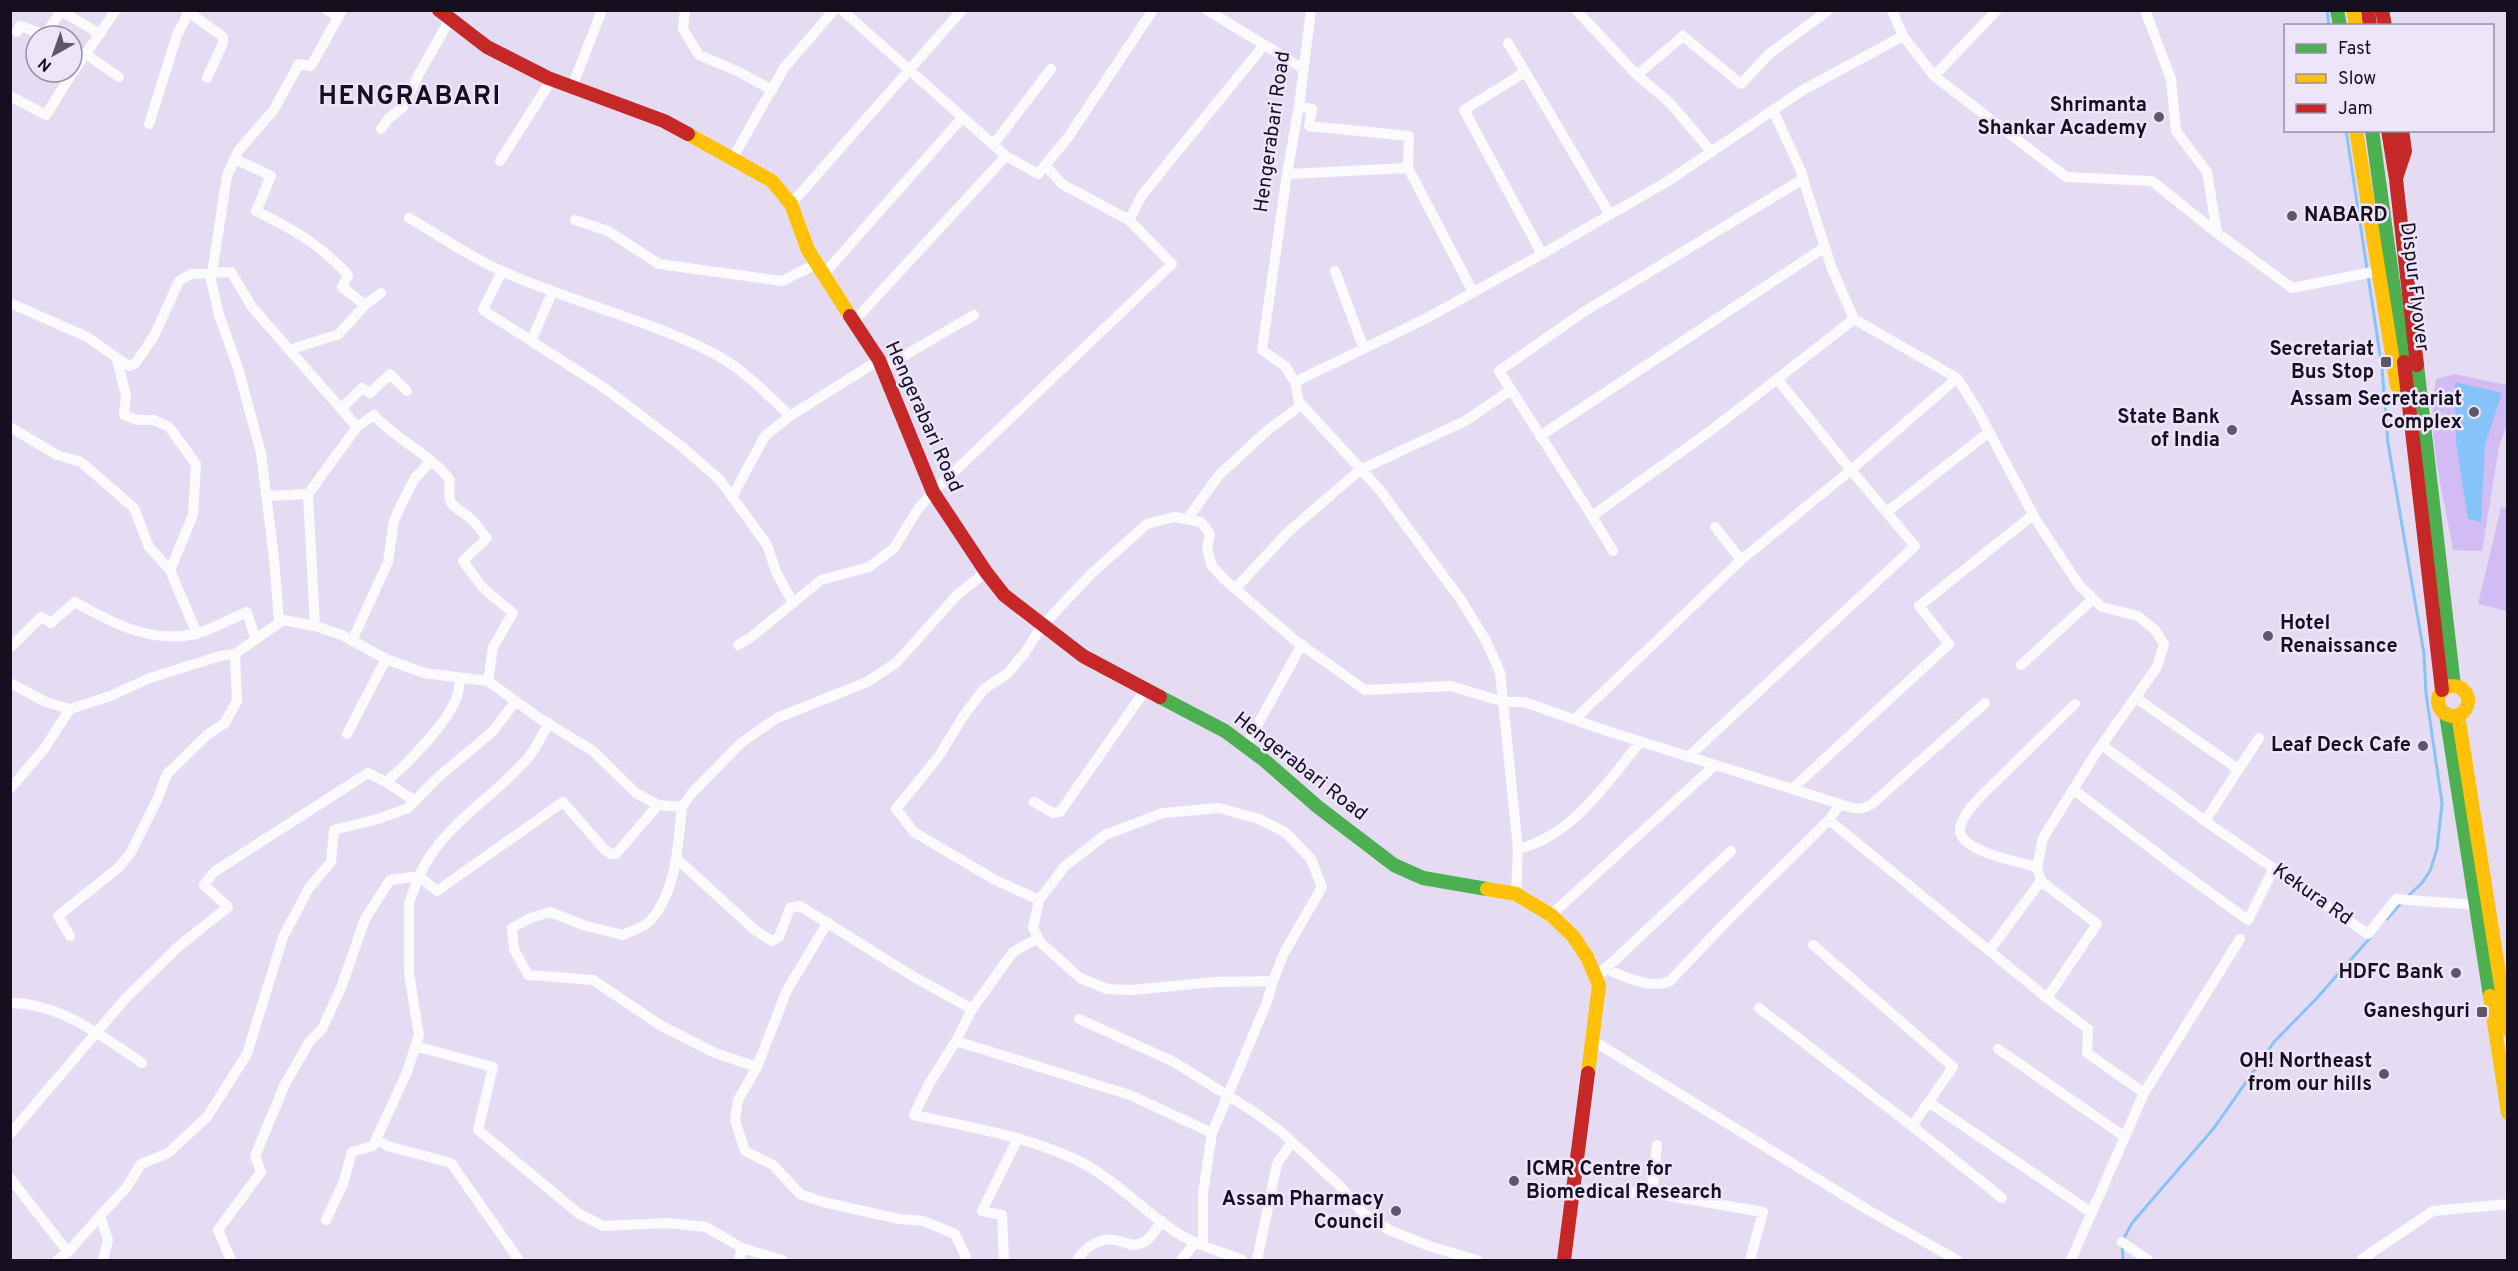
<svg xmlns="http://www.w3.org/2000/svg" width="2518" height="1271" font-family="Overpass,sans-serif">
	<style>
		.green { fill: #d3bcf3 }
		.water { fill: #86c3f8 }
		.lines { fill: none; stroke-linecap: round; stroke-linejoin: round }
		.stream { stroke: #86c3f8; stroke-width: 3 }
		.street { stroke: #fbfafd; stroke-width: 10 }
		.fast { stroke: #4caf50; stroke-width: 14 }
		.slow { stroke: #ffc107; stroke-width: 14 }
		.jam { stroke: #c62828; stroke-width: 14 }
		.poi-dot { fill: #5e576a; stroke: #ede5f9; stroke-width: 2 }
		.labels { text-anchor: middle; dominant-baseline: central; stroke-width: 5; stroke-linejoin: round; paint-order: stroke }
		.poi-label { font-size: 20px; font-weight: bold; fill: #160f20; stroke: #ede5f9; text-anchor: end }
		.street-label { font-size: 20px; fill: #160f20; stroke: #ede5f9 }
		.district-label { font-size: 26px; font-weight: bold; letter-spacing: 1.5px; fill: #160f20; stroke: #ede5f9 }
	</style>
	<rect width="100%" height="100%" fill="#e5dcf3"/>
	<path class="green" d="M2455,374l52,11v39l-8,22 -17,105 -29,-1c-9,-54 -28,-117 -17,-171z
		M2501,507l6,1v103l-29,-7z"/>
	<path class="water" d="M2455,382l47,11 -17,52 -4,77 -13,-3 -12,-76z"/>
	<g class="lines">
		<path class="stream" d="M2327,10l2,16
			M2346,130l36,238 6,75 36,211 2,39 16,110 -5,46 -7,22 -8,12 -15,14
			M2387,919l15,-17
			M2123,1260l-1,-18 10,-19 82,-95 60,-86 42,-43 54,-61"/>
		<path class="street" d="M186,10l37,27v6l-16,35
			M327,10l12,7
			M685,10l-2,19 16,26 40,17 33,18
			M842,10l164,146
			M1207,10l95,58
			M1311,10l-12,96 -12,68 -25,176 23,16 10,16 4,20 80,87 82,111 24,39 15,33 18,177 -2,45
			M1576,10l61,65 46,-39 58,48 28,-30 60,-44
			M1892,10l11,26
			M2145,10l26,69 5,52 31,41 10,61 75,55 86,-17
			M17,32l3,-6 25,9 16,-24 39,23
			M1508,43l102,172
			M86,54l33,23
			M1525,72l-61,38 78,144
			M1637,75l32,27 43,50
			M1934,76l132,101 86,4 65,52
			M572,87l30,-77
			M10,96l36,19 23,-37 47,-68
			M1299,106l13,3 -3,17 100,10 -1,32
			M1773,110l28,61 2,8 29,90 22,50 -141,110 -121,87 -93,-145 83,-58 221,-134
			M149,124l28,-89 12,-23
			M381,129l7,-10 15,-12 16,-33 31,-55
			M993,145l58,-76
			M235,159l36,17 -15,35c35,17 65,34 92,64l-6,12 23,18 16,-12
			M732,159l52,-91 50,-58
			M500,161l52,-82
			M1045,165l17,19 67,36
			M1287,174l121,-6 65,124
			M791,204l171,-194
			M409,218c31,18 62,40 95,54 67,30 139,46 205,79 31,15 57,42 81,65
			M575,220l33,11 51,33 123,17 34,-17
			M502,271l-19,39 123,79 75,57 39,34 47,65 10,29 16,29
			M1335,271l29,78
			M823,275l139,-157
			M10,303l77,34 42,29 6,-2 19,-28 25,-55 12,-7 40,-2 21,35 105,120 -49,67 7,132
			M1854,319l103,59 21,33 58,109 43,65 23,22 36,9 17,14 9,14 -7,23 -61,86 -53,85 -6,29 4,14 56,43 -50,74
			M854,321l152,-165 32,18 31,-38 84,-126
			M531,341l22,-50
			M289,350l50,-16 26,-29
			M117,359l9,37 -2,19 13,5h17l15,7 27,37 -3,51 -23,55
			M883,368l91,-53
			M1295,382l132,-64 108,-60 133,-77 135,-91 100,-54 31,40 63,-66
			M341,409l21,-21 8,5 20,-19 17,17
			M10,427l47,28 24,7 53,46 15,39 21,23 27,64
			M357,427l17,-12c22,25 55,38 76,65 -3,29 2,23 21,39 6,5 10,13 16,19l-24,23 20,27 30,25 -20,34 -5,34
			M1540,436l285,-189
			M266,496l42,-2
			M732,497l33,-61 25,-20 89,-56
			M1887,512l102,-80
			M1592,516l21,35
			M1187,519l33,-45 48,-44 33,-25
			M1715,527l26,33
			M1235,589l53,-57 72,-62 105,-49 46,-31
			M279,622l-5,-64 -13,-105 -23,-85 -19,-53 -8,-35 16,-104 11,-25 35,-40 26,-47 12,2 31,-56
			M352,641l36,-79 6,-41 7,-16 14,-27 16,-17
			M738,645l12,-7 71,-58 48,-13 25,-19 24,-39 15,-17 239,-228 -43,-44 13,-25 122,-150
			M10,648l31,-31 10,6 24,-21c37,21 76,42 120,32 14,-3 37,-16 52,-22l8,26
			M2021,665l72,-66
			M10,683l36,19 24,7 40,-13 40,-18 70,-22 15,-2 48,-34 32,6 27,9 44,24 38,14 64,8 51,37 54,33 43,42 22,12 24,2 9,-13 50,-51 36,-25 90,-36 29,-19 61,-68 29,-23
			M2136,698l102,71
			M1575,719l166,-159 110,-90 -74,-91
			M347,734l39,-75
			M2102,745l103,76 54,-83
			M1246,746l56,-102
			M1688,757l227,-211 -64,-76 106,-92
			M10,789l34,-40 26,-40
			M1792,789l157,-145 -30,-38 114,-91
			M2073,789l110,84 65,47 26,-52
			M415,801l-29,-19c20,-17 63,-60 71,-86 2,-5 2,-12 3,-18
			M1034,802l19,11 7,-1 86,-123
			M1840,804c13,5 20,7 32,0l113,-101
			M682,807c-4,36 -5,83 -31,113 -6,7 -20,11 -28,15l-40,-10 -33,-13 -20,6 -18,10 2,21 14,26 65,5 67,45 55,28 42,14 -19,33 -3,20 10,31 28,14 27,29 23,8 76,17 24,2 32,13 11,23 -1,3
			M2205,821l163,113 28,-35 79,6
			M1518,849c54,-13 89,-66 122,-107
			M676,858l80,73 16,10 7,-4 11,-29 10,-2 114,71 58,32
			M2037,867c-18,-5 -79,-16 -77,-38 2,-13 12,-23 20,-32l95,-93
			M1039,900l26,-34 40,-31 58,-22 56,-5 40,11 27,14 25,26 11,28 -38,66 -11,28
			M1551,915l164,-150
			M70,936l-12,-20 60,-48 12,-14 28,-56 9,-24 40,-39 18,-12 12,-22 -2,-47
			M1038,938l-25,14 -41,57 -16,32 -27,43 -15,31c59,13 121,22 174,51 33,19 59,48 91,68 20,12 43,18 63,26
			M1813,945l140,122 -41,59
			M1989,951l52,-70
			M1605,968c18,9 47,22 65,13l56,-59 103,-102
			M1601,973l130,-122
			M10,1003c50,0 92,33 132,60
			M1759,1008l153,118 90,72
			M1079,1019l95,43 77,48 28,20 61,56 23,27 26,17 43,17 45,13
			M1592,1040l276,170 89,50
			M956,1041l174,54 82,38
			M415,1046l78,21 -15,63 100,83 25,13 64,-3 39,4 36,21
			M1998,1049l127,88
			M757,1067l30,-77 41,-68
			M1930,1103l162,110
			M10,1134l115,-135 53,-52 50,-40 -24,-22 10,-13 154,-99 18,9
			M376,1139l11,7 64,17 68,97
			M10,1178l58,74 32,-36
			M1573,1191l79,2 111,19 -13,48
			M1652,1193l5,-48
			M326,1220l17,-36 9,-32 21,-6 34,-74 12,-37 -10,-62v-70l10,-27 18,15 126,-89 41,47 7,5h5l42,-49
			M2122,1242l26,18
			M1203,1245v-52l9,-60 55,-131 6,-21 -58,1 -83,8 -25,-1 -27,-11 -40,-36 -7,-14 6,-28 -44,-20 -81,-48 -18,-23 43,-53 25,-41 20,-26 24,-16 16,-19 18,-28 50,-53 55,-49 27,-7 27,5 9,12 -3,15 5,17 13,14 71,61 69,49 86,-4 53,16h20l83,29 233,73 -11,16 218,178 41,31 -1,24 57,40
			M2362,1259l71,-48 75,-7
			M57,1260l11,-8
			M103,1260l5,-20 -8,-24 26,-28 15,-24 27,-11 39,-36 40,-63 36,-117 26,-49 22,-26 3,-32 44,-11 30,-11 28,-29 56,-47 24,-31
			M231,1260l-13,-30 43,-58 -6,-16 30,-72 25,-43 12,-12 19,-41 24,-69 25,-39 29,-4c23,-51 72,-76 108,-117 9,-10 15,-24 22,-36
			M739,1260l3,-12 40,12
			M1004,1260l-2,-45 -20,-4 36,-73
			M1077,1260c8,-13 23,-23 39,-20 12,3 16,8 28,2 7,-3 13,-15 18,-21
			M1181,1260l15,-18
			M1257,1260l20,-96 14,-21
			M2071,1260l73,-167 96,-154"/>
		<path class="fast" d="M2337,10l3,16
			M2372,130l32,232
			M2417,365l37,321
			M1160,697l65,34 39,29 54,47 76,58 29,13 64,11
			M2446,714l44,282"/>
		<path class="slow" d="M2353,10l3,16
			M2356,130l41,256
			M688,134l84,47 19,23 17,46 42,66
			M2438 701a15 15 0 1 1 30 0a15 15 0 1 1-30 0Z
			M2458,715l50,315
			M1487,889l29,5 35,21 22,21 14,21 12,28 -11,88
			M2490,996l18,117"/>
		<path class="jam" d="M439,10l48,37 61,31 116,43 24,13
			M2368,10l2,16
			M2382,10l3,16
			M2388,130l8,49 21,186
			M2396,178l9,-27 -3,-21
			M850,316l29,44 54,132 53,80 18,23 79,61 77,41
			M2404,362l38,328
			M1564,1260l24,-187"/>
	</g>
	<g class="poi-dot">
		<circle cx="2159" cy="117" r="6"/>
		<circle cx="2292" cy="216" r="6"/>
		<rect x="2380" y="356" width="12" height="12" rx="3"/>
		<circle cx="2474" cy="412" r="6"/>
		<circle cx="2232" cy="430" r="6"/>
		<circle cx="2268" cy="636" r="6"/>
		<circle cx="2423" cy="746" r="6"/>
		<circle cx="2456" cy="973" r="6"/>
		<rect x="2476" y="1006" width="12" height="12" rx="3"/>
		<circle cx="2384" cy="1074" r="6"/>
		<circle cx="1514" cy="1181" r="6"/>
		<circle cx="1396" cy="1211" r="6"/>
	</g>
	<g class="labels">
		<g class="poi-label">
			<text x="2147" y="106">Shrimanta<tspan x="2147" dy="23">Shankar Academy</tspan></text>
			<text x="2304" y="216" text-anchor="start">NABARD</text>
			<text x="2374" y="350">Secretariat<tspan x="2374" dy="23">Bus Stop</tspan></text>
			<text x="2462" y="400">Assam Secretariat<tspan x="2462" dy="23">Complex</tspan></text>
			<text x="2220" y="418">State Bank<tspan x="2220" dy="23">of India</tspan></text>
			<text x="2280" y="624" text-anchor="start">Hotel<tspan x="2280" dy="23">Renaissance</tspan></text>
			<text x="2411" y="746">Leaf Deck Cafe</text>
			<text x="2444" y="973">HDFC Bank</text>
			<text x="2470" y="1012">Ganeshguri</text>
			<text x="2372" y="1062">OH! Northeast<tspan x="2372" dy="23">from our hills</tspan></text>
			<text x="1526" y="1170" text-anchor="start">ICMR Centre for<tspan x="1526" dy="23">Biomedical Research</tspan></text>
			<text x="1384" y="1200">Assam Pharmacy<tspan x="1384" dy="23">Council</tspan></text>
		</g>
		<g class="street-label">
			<text transform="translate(1273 132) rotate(-82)">Hengerabari Road</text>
			<text transform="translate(2414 287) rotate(83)">Dispur Flyover</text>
			<text transform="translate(923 417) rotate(66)">Hengerabari Road</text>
			<text transform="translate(1300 767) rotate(38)">Hengerabari Road</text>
			<text transform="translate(2312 895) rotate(35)">Kekura Rd</text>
		</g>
		<g class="district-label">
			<text x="410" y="97">HENGRABARI</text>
		</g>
	</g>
	<rect width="2518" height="1271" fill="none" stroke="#160f20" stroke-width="24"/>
	<rect x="2284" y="24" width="210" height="108" fill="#ede5f9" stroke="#978fa2" stroke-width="1.5"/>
	<rect x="2296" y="44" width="30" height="9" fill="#4caf50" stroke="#978fa2" stroke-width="1.5"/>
	<text x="2338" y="54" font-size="18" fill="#160f20">Fast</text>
	<rect x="2296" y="74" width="30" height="9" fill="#ffc107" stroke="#978fa2" stroke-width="1.5"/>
	<text x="2338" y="84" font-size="18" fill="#160f20">Slow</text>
	<rect x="2296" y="104" width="30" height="9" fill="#c62828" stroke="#978fa2" stroke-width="1.5"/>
	<text x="2338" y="114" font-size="18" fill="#160f20">Jam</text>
	<g transform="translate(54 54) rotate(220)"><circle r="28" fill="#ede5f9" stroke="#978fa2" stroke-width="1.5"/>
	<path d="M0-4.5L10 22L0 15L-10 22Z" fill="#5e576a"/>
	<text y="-9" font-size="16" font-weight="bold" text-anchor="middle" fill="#160f20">N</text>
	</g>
</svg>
